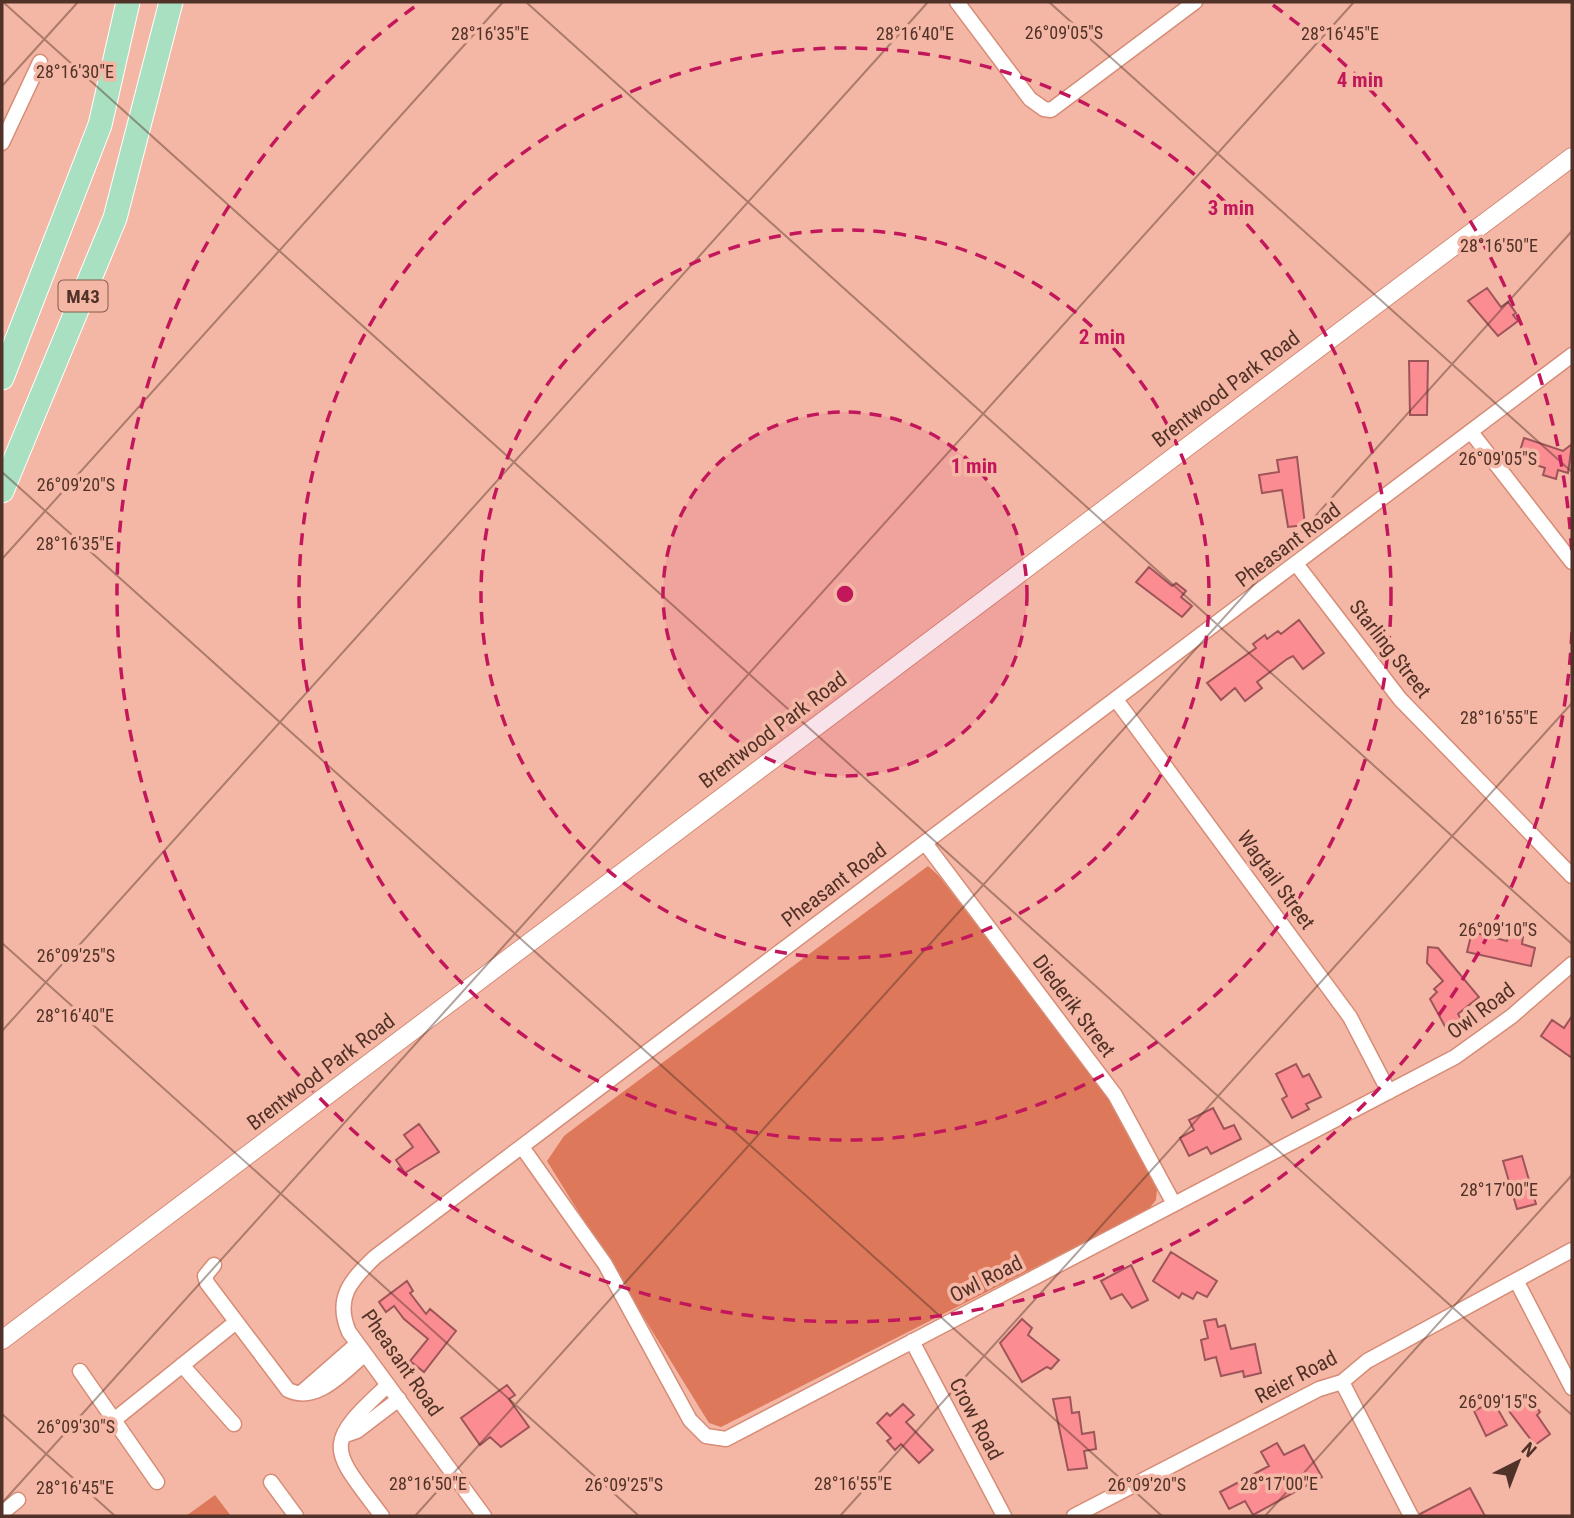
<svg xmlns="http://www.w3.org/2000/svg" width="1574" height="1518" font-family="'Roboto Condensed',sans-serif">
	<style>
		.green { fill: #dd785a }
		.building { fill: #fb8c92; stroke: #9e5559; stroke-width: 2 }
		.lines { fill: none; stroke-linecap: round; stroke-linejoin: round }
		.minor-casing { stroke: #d68c76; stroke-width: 17 }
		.tertiary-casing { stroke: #d68c76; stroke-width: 20 }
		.primary-casing { stroke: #fff; stroke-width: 25 }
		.minor { stroke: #fff; stroke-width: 14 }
		.tertiary { stroke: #fff; stroke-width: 18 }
		.primary { stroke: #a9e0c1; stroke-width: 23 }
		.ticks { fill: none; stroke: #513228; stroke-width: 2; stroke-opacity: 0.45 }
		.ring { fill: none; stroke: #c2185b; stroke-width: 3.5; stroke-dasharray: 12 9 }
		.labels { text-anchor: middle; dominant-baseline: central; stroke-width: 7; stroke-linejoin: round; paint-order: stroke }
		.shield { fill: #f5b7a5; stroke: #825a4e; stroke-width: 2 }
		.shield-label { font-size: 19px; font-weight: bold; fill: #513228 }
		.street-label { font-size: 21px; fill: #513228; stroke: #f5b7a5 }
		.ticks-label { font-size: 18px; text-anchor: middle; fill: #513228; stroke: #f5b7a5; stroke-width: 7; stroke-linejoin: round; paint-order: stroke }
		.centre { fill: #c2185b; stroke: #f5b7a5; stroke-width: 3.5 }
		.ring-label { font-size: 21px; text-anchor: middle; font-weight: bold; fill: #c2185b; stroke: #f5b7a5; stroke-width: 7; stroke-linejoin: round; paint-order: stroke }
	</style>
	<rect width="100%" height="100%" fill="#f5b7a5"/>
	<path class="green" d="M928,866l11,10 173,226 45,88 -1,10 -8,10 -427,217 -12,-4 -162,-262 17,-25 17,-13z
		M215,1495l16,21h-45z"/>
	<path class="building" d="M1487,288l14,19 7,-5 8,11 -3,2 5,6 -20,15 -30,-35z
		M1409,361h19l-1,54h-17z
		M1524,438l39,13 9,-7 -4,29 -10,-3 -2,9 -13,-4 2,-7 -15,-5 -5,-7 -6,-2z
		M1297,457l8,68 -17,2 -6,-37 -20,3 -3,-18 20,-3 -2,-12z
		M1149,567l23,19 4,-3 10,8 -5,6 11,9 -10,11 -46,-35z
		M1299,620l25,33 -21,16 -10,-13 -6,3 -30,23 5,6 -17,13 -10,-13 -14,12 -14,-17 49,-35 -3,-4 12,-9 2,4 11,-8 3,3z
		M1472,932l35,9 2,-7 14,3 -1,7 13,4 -4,18 -64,-14z
		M1428,947l10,1 41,49 -21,17 4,7 -15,9 -17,-31 7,-7 -3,-3 9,-8 -16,-18z
		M1572,1016v42l-31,-22 11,-16 12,8z
		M1296,1064l7,13 6,-3 12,23 -15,7 3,5 -17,9 -10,-19 5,-3 -11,-22z
		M1213,1108l11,21 10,-4 7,14 -30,15 -4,-7 -18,9 -9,-18 14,-8 -5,-10z
		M419,1124l20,28 -34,21 -9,-13 17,-13 -9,-12z
		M1522,1156l14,48 -19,5 -14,-48z
		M1171,1252l46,29 -10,16 -10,-5 -4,7 -11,-6 -3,5 -26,-17z
		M1131,1265l17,35 -16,8 -10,-14 -11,5 -10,-18z
		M407,1281l6,10 -3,2 16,21 4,-5 26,22 -32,41 -14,-11 18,-22 -24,-20 -10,-13 -8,6 -7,-10z
		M1022,1319l10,9 -4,7 31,25 -8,9 -4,-2 -25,15 -22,-39z
		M1216,1319l2,8 7,-2 6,24 24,-5 6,29 -17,4 -1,-6 -22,5 -5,-19 -11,3 -4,-20 7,-2 -4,-17z
		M507,1385l8,10 -6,4 20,28 -28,20 -11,-10 -10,8 -19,-27z
		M1529,1396l11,16 -3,3 13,19 -15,11 -26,-34z
		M1070,1397l2,16 7,-1 3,22 12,-2 2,17 -12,2 3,17 -19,2 -15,-71z
		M1493,1401l14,24 -21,11 -12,-25z
		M903,1404l11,11 -8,7 27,28 -14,13 -18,-19 -6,6 -8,-9 4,-3 -14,-15 10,-10 3,3z
		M1277,1443l7,12 20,-10 18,32 -69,38 -8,-14 -16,8 -9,-17 49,-26 -8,-14z
		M1470,1488l15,28h-64l-1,-2z"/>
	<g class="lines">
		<g class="minor-casing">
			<path id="minor" d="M957,2l73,97 14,10 7,1 144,-108
				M2,143l38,-81
				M1471,432l101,130
				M1297,565l103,134 172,177
				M1117,701l233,316 39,75
				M925,843l190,252 59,109
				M522,1147l83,117 85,156 16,16 20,3 729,-382 57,-41 60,-52
				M214,1265l-9,11 2,7 81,107c29,14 57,-19 77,-36
				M1517,1282l55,106
				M912,1341l92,175
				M182,1365l52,59
				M80,1371l77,111
				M1342,1382l69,134
				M301,1393l56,-49
				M114,1420l122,-98
				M343,1436l14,-5 42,-32
				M271,1482l25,34
				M2,1513l16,-13
				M382,1516c-51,-68 -61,-70 6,-131
				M484,1516l-135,-184c-15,-34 2,-52 26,-75l1197,-902
				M1074,1516l245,-127 23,-7 25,-21 205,-111"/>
		</g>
		<g class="tertiary-casing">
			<path id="tertiary" d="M2,1340l1570,-1183"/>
		</g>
		<g class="primary-casing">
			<path id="primary" d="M2,378l98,-253 28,-123
				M2,491l113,-273 56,-216"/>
		</g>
		<use href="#minor" class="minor"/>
		<use href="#tertiary" class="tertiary"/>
		<use href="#primary" class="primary"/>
	</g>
	<path class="ticks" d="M3,2l1569,1413M526,2l1046,942M1049,2l523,470M2,86l76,-84M2,472l1160,1044M2,559l501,-557M2,943l637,573M2,1031l926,-1029M2,1414l113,102M2,1503l1352,-1501M415,1516l1157,-1285M840,1516l732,-813M1265,1516l307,-341"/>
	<circle cx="845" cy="594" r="182" fill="#c2185b" fill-opacity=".12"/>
	<g class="ring">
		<circle cx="845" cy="594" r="182"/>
		<circle cx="845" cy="594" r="364"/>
		<circle cx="845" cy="594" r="546"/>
		<path d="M1572 632A728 728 0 1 1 417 5M1273 5A728 728 0 0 1 1572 556"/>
	</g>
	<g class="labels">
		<rect class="shield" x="58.5" y="280.5" width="49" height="31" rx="5"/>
		<g class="shield-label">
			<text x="83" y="296">M43</text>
		</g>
		<g class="street-label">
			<text transform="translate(1226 389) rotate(-37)">Brentwood Park Road</text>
			<text transform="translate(1288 545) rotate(-37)">Pheasant Road</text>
			<text transform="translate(1390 649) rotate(52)">Starling Street</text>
			<text transform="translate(773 730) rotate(-37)">Brentwood Park Road</text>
			<text transform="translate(1276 880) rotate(54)">Wagtail Street</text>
			<text transform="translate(834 885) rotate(-37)">Pheasant Road</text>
			<text transform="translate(1074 1006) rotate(53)">Diederik Street</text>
			<text transform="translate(1481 1011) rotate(-37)">Owl Road</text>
			<text transform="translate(321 1072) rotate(-37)">Brentwood Park Road</text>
			<text transform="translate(986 1279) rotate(-27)">Owl Road</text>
			<text transform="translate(402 1363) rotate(55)">Pheasant Road</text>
			<text transform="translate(1296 1377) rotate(-28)">Reier Road</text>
			<text transform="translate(976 1419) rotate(62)">Crow Road</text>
		</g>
	</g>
	<g class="ticks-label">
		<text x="1064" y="39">26°09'05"S</text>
		<text x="490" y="40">28°16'35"E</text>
		<text x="915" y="40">28°16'40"E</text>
		<text x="1340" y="40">28°16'45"E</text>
		<text x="75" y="78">28°16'30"E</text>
		<text x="1499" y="252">28°16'50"E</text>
		<text x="1498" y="465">26°09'05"S</text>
		<text x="76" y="491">26°09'20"S</text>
		<text x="75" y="550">28°16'35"E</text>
		<text x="1499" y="724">28°16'55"E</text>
		<text x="1498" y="936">26°09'10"S</text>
		<text x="76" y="962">26°09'25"S</text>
		<text x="75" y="1022">28°16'40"E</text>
		<text x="1499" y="1196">28°17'00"E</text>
		<text x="1498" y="1408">26°09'15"S</text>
		<text x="76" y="1433">26°09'30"S</text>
		<text x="428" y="1490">28°16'50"E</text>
		<text x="853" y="1490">28°16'55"E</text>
		<text x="1279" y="1490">28°17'00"E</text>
		<text x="624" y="1491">26°09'25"S</text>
		<text x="1147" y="1491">26°09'20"S</text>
		<text x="75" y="1494">28°16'45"E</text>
	</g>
	<circle cx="845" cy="594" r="10" class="centre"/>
	<g class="ring-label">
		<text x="1360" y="87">4 min</text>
		<text x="1231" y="215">3 min</text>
		<text x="1102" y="344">2 min</text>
		<text x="974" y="473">1 min</text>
	</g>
	<rect width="1574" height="1518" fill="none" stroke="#513228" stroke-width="7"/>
	<g transform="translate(1518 1462) rotate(42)" stroke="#f5b7a5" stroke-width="5" paint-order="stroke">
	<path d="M0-5L12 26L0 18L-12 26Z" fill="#513228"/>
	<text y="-10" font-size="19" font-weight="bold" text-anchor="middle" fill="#513228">N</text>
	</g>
</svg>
